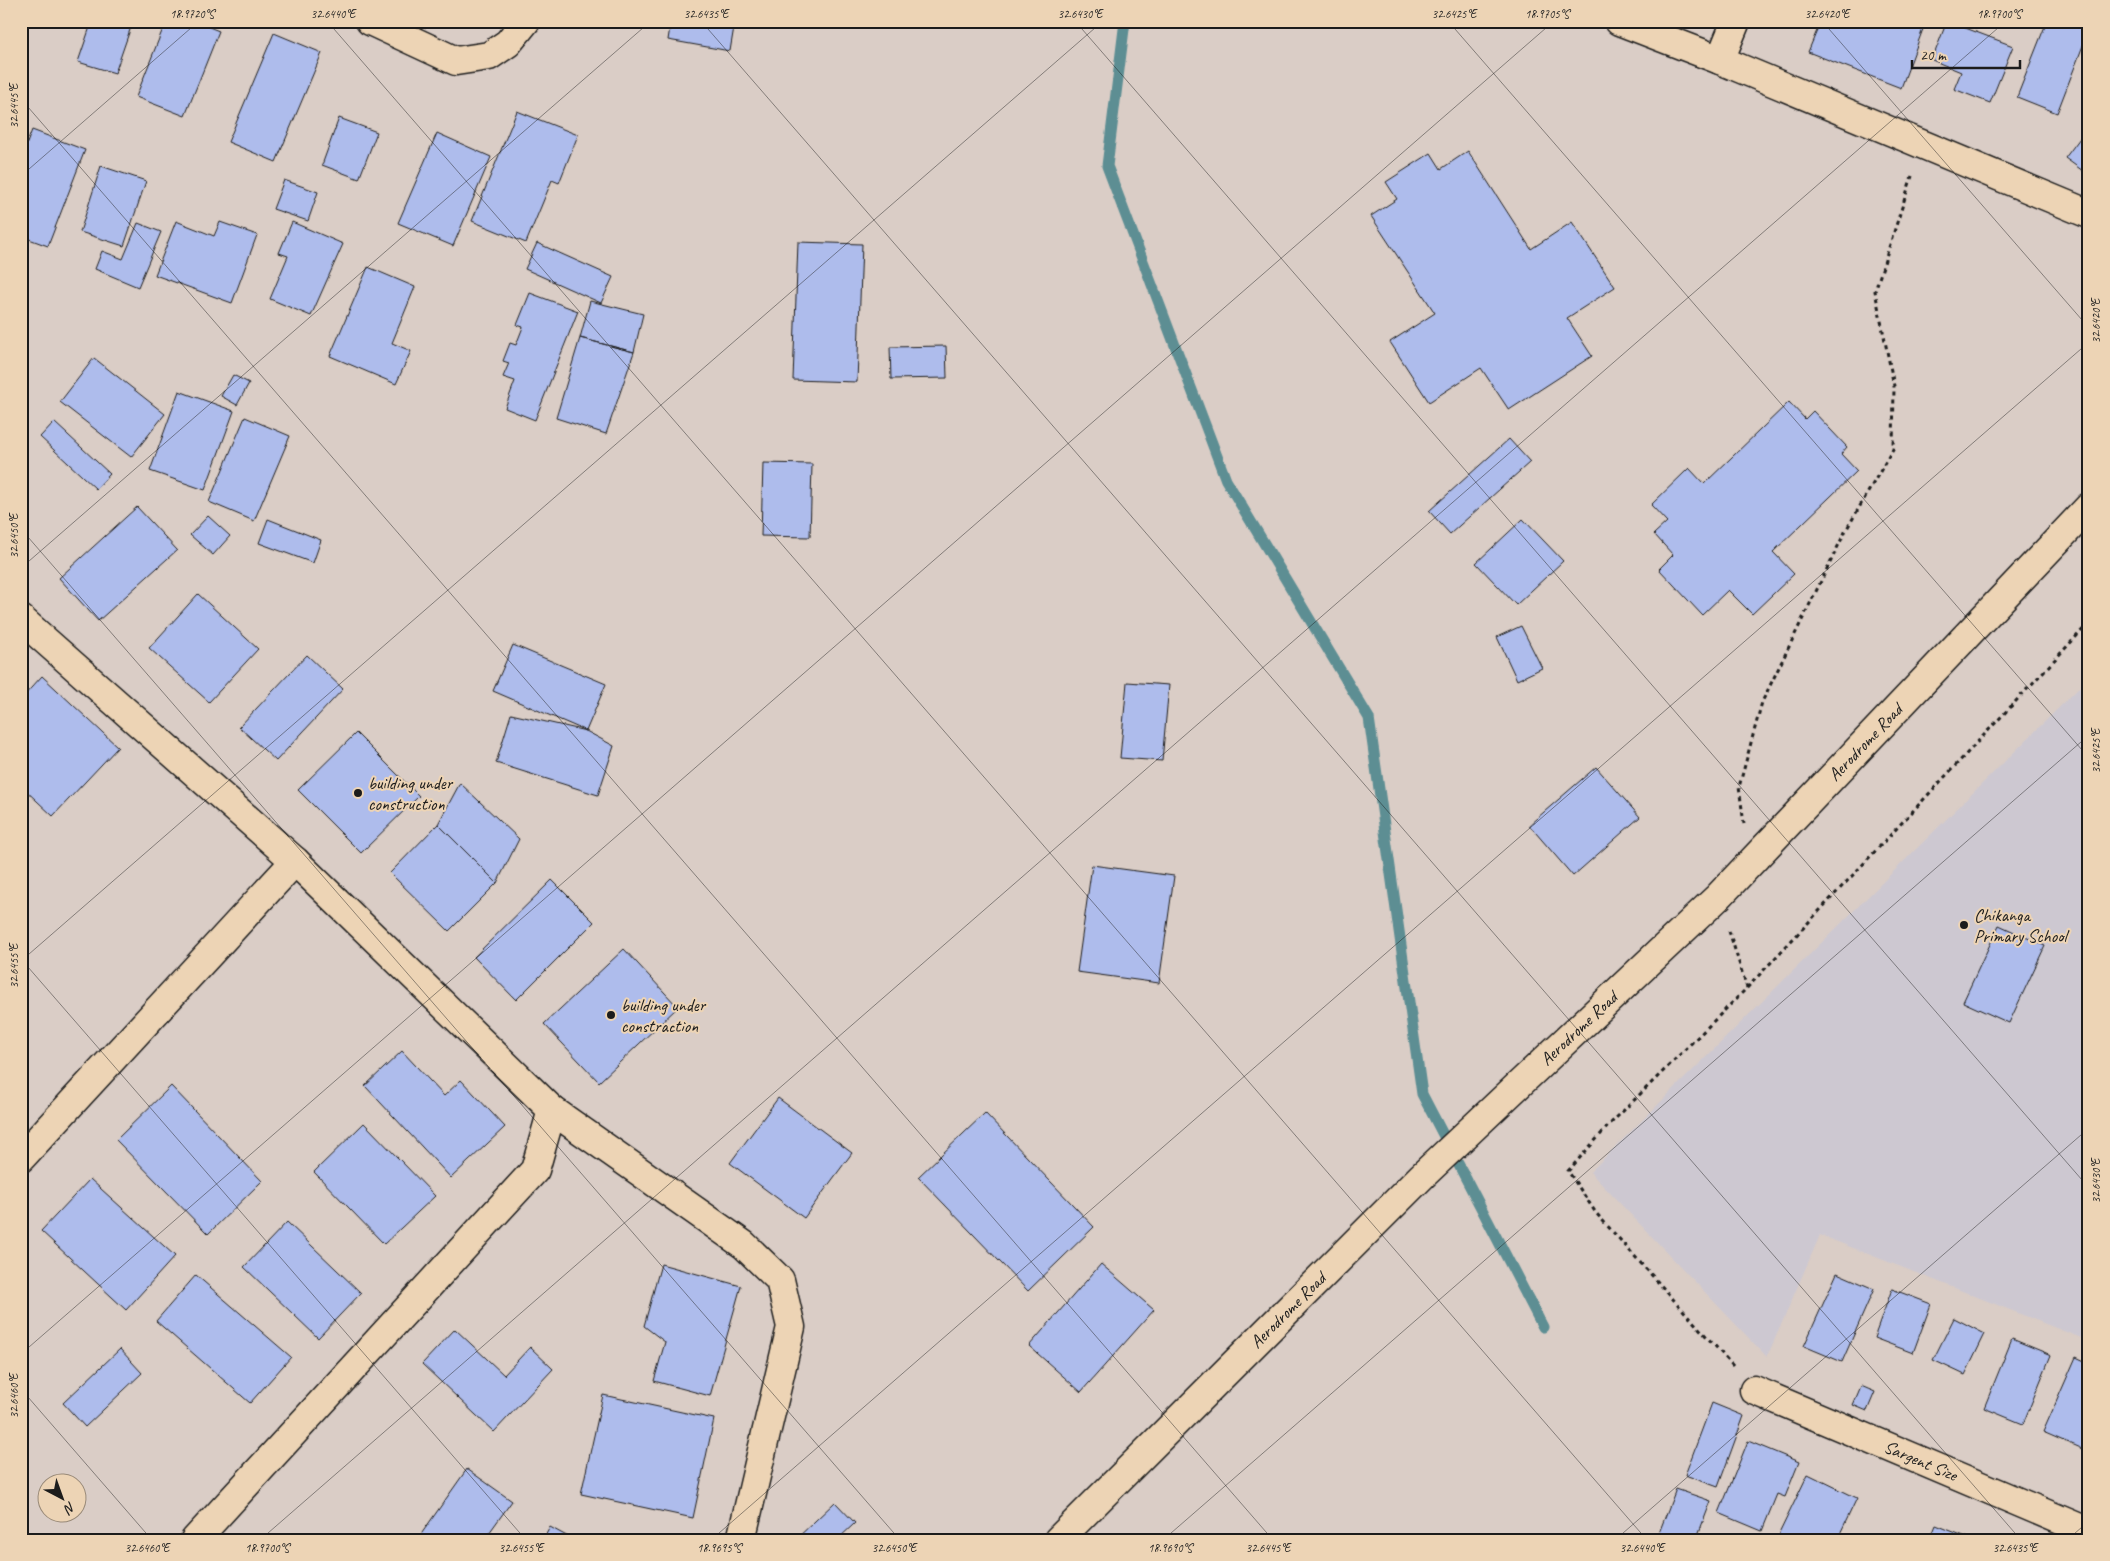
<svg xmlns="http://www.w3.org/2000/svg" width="2110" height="1561" font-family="Caveat,sans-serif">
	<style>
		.built { fill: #cdc8d1 }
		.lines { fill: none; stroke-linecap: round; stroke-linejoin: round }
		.stream { stroke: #5d8e93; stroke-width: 11 }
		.building { fill: #aebcec; stroke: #1c1c1c }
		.minor-casing { stroke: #1c1c1c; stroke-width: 31 }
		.path { stroke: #1c1c1c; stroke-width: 3; stroke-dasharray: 4 4; stroke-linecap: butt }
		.minor { stroke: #edd4b5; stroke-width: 28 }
		.ticks { fill: none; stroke: #1c1c1c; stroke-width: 1; stroke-opacity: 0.45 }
		.poi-dot { fill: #1c1c1c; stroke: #edd4b5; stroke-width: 2 }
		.labels { text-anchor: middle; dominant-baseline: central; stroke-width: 4; stroke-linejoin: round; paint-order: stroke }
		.street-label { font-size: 18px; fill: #1c1c1c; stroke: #edd4b5 }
		.poi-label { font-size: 18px; fill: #1c1c1c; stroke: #edd4b5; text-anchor: start }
		.neatline { fill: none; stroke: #1c1c1c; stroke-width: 2 }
		.ticks-label { font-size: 12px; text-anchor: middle; fill: #1c1c1c }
	</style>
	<rect width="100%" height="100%" fill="#dacdc6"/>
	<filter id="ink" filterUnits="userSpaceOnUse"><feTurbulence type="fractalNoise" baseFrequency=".02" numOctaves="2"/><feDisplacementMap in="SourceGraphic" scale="10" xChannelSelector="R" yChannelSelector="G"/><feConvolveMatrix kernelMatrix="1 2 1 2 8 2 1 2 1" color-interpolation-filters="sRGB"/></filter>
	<g filter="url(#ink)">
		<path class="built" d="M2089,678v663l-269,-106 -53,122 -177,-185z"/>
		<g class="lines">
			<path class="stream" d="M1125,21l-18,145 119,314 143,238 53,376 121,233"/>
		</g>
		<path class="building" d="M92,21h41l-18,52 -37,-11z
			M166,21h28l25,10 -34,85 -49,-19z
			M671,21h64l-5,30 -62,-11z
			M1821,21h81l21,8 -22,59 -93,-36z
			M1947,21l66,25 -23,57 -36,-14 7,-17 -29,-12z
			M2047,21h20l22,9 -32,83 -40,-16z
			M274,33l48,20 -46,109 -48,-20z
			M517,111l61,24 -19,48 -7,-3 -26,63 -54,-22z
			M339,118l38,14 -18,47 -37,-14z
			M2089,126v37l-6,8 -18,-13z
			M32,130l53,20 -37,96 -27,-10v-77z
			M437,133l54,24 -38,89 -55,-23z
			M1468,151l63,98 41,-27 43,65 -48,31 25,38 -83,54 -28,-42 -52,34 -39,-60 45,-29 -64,-97 26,-17 -11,-17 45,-29 10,16z
			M101,166l45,15 -22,65 -44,-14z
			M284,180l34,12 -10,29 -35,-12z
			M176,221l38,15 6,-14 37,13 -25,68 -77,-28z
			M292,222l51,22 -32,72 -41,-17 18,-43 -9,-3z
			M138,223l23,9 -23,55 -43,-18 7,-18 21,8z
			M798,242l64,2 -5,138 -64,-2z
			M537,243l76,34 -12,26 -76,-34z
			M368,267l47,20 -23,56 19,8 -15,33 -66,-28z
			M530,293l48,18 -43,109 -30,-12 10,-27 -12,-4 6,-14 -6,-2 7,-18 6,2 7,-18 -6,-2z
			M590,301l53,13 -9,38 -54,-14z
			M580,338l54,14 -28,82 -50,-16z
			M946,346l1,32 -56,1 -1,-32z
			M94,358l71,56 -34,43 -71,-55z
			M233,375l16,8 -12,22 -16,-9z
			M179,391l55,20 -29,79 -55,-19z
			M1789,402l16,17 8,-8 34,36 -6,7 16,17 -84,81 21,22 -42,40 -24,-24 -26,25 -43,-46 14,-14 -19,-21 13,-12 -16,-17 38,-37 15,16z
			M245,417l45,19 -36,85 -45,-19z
			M54,422l56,52 -14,15 -56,-52z
			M1509,439l21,23 -80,72 -21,-23z
			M763,463l49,1 -2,73 -49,-1z
			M137,507l40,43 -79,71 -39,-43z
			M208,516l22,20 -17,19 -23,-20z
			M268,519l53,21 -8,23 -54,-20z
			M1523,519l40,42 -47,44 -40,-42z
			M198,594l60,55 -49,53 -60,-54z
			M1521,626l21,42 -25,12 -20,-43z
			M513,645l93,39 -20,47 -93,-40z
			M307,655l36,34 -67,72 -37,-34z
			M42,676l76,71 -65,69 -32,-30v-87z
			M1127,682l42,3 -7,76 -42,-3z
			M511,714l75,17 28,15 -16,49 -102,-32z
			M356,733l63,63 -58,57 -63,-63z
			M1596,767l44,50 -67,59 -44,-51z
			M460,783l59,56 -22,44 -59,-59z
			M438,824l59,59 -48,48 -59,-58z
			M1092,865l82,11 -15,107 -82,-11z
			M552,880l42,42 -78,78 -42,-43z
			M1999,925l46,21 -36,77 -46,-21z
			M624,949l54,58 -79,75 -55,-58z
			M402,1051l42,45 17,-16 44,47 -54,51 -86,-92z
			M171,1086l91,95 -54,53 -92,-94z
			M778,1098l74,55 -48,65 -74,-55z
			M985,1113l109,114 -66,64 -110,-114z
			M364,1123l71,73 -51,48 -70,-72z
			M90,1179l85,77 -49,54 -85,-79z
			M287,1222l74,71 -43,45 -74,-71z
			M661,1264l80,22 -31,110 -56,-15 11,-39 -21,-16z
			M1101,1264l53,46 -73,82 -52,-46z
			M1837,1273l37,16 -32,73 -38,-16z
			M196,1275l95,82 -41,46 -94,-82z
			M1892,1289l39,15 -18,49 -39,-15z
			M1954,1318l31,16 -20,41 -32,-15z
			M455,1329l49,46 26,-28 23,22 -59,63 -72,-68z
			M2012,1339l39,16 -28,69 -39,-16z
			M120,1349l22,24 -57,54 -22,-24z
			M2076,1357l13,6v89l-46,-20z
			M1861,1386l14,6 -8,19 -14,-6z
			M603,1395l111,24 -21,99 -112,-24z
			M1712,1403l32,13 -26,71 -33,-12z
			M1748,1441l51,21 -14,35 -8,-3 -15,37 -43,-18z
			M467,1469l45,32 -28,39h-67z
			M1808,1474l49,24 -20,42h-61z
			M1676,1489l35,12 -15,39 -39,-2z
			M835,1502l20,21 -18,17h-42z
			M1936,1525l38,15h-44z
			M550,1527l24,13h-31z"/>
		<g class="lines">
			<g class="minor-casing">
				<g id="minor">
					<path d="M370,21l86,40 33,-5 19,-13 18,-22"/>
					<path d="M1619,21l101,39 369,154"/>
					<path d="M1720,60l16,-39"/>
					<path d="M21,619l274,242 257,249 -17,60 -340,370"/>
					<path d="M552,1110l192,135 36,35 11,47 -50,213"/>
					<path d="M21,1158l274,-297"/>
					<path id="s1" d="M1754,1390l335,142"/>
					<path id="s2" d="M1058,1540l364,-364 296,-279 371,-390"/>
				</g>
			</g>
			<path class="path" d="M1744,824l-5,-37 23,-85 83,-170 48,-83 1,-63 -19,-95 37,-115
				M1729,931l18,57 -137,136 -42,47 28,42 137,153
				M1747,988l342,-365"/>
			<use href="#minor" class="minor"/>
		</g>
	</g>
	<path class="ticks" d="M327,21l1320,1519M701,21l1320,1519M1075,21l1014,1167M1448,21l641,737M1822,21l267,307M21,99l1252,1441M21,176l178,-155M21,529l879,1011M21,568l630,-547M21,959l505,581M21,961l1082,-940M21,1354l1533,-1333M21,1389l131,151M260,1540l1746,-1519M711,1540l1378,-1198M1163,1540l926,-805M1615,1540l474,-412M2067,1540l22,-19"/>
	<g class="poi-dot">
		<circle cx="358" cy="793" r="5"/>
		<circle cx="1964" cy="925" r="5"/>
		<circle cx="611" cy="1015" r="5"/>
	</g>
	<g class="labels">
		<g class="street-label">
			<text stroke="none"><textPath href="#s2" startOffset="1135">Aerodrome Road</textPath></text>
			<text stroke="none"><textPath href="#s2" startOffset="730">Aerodrome Road</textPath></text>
			<text stroke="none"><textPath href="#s2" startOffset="325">Aerodrome Road</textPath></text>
			<text stroke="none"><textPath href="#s1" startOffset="181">Sargent Size</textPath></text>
		</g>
		<g class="poi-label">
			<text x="368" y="783">building under<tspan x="368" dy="21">construction</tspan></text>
			<text x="1974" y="915">Chikanga<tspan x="1974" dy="21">Primary School</tspan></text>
			<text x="621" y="1005">building under<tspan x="621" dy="21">constraction</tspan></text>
		</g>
	</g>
	<rect width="2110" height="1561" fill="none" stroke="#edd4b5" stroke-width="55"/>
	<g transform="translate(62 1498) rotate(139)"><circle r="24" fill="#edd4b5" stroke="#998a78"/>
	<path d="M0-4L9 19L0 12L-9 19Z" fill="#1c1c1c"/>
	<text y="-8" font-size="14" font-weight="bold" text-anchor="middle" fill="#1c1c1c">N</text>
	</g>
	<path d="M1912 60v8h108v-8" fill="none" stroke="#1c1c1c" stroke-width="2.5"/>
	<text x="1920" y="60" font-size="15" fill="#1c1c1c" stroke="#edd4b5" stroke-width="4" paint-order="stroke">20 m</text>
	<rect x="28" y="28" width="2054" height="1506" class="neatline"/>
	<g class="ticks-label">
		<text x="192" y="18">18.9720°S</text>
		<text x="333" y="18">32.6440°E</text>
		<text x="706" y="18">32.6435°E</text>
		<text x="1080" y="18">32.6430°E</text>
		<text x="1454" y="18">32.6425°E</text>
		<text x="1547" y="18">18.9705°S</text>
		<text x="1827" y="18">32.6420°E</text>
		<text x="1999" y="18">18.9700°S</text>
		<text transform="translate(14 106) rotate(-90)" y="4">32.6445°E</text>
		<text transform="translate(2096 321) rotate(-90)" y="4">32.6420°E</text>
		<text transform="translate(14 536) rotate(-90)" y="4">32.6450°E</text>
		<text transform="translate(2096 751) rotate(-90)" y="4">32.6425°E</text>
		<text transform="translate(14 966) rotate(-90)" y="4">32.6455°E</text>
		<text transform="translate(2096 1181) rotate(-90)" y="4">32.6430°E</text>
		<text transform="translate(14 1396) rotate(-90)" y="4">32.6460°E</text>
		<text x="147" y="1552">32.6460°E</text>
		<text x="267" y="1552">18.9700°S</text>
		<text x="521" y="1552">32.6455°E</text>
		<text x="719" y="1552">18.9695°S</text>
		<text x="894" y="1552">32.6450°E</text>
		<text x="1170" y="1552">18.9690°S</text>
		<text x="1268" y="1552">32.6445°E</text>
		<text x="1642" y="1552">32.6440°E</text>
		<text x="2015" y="1552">32.6435°E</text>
	</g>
</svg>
